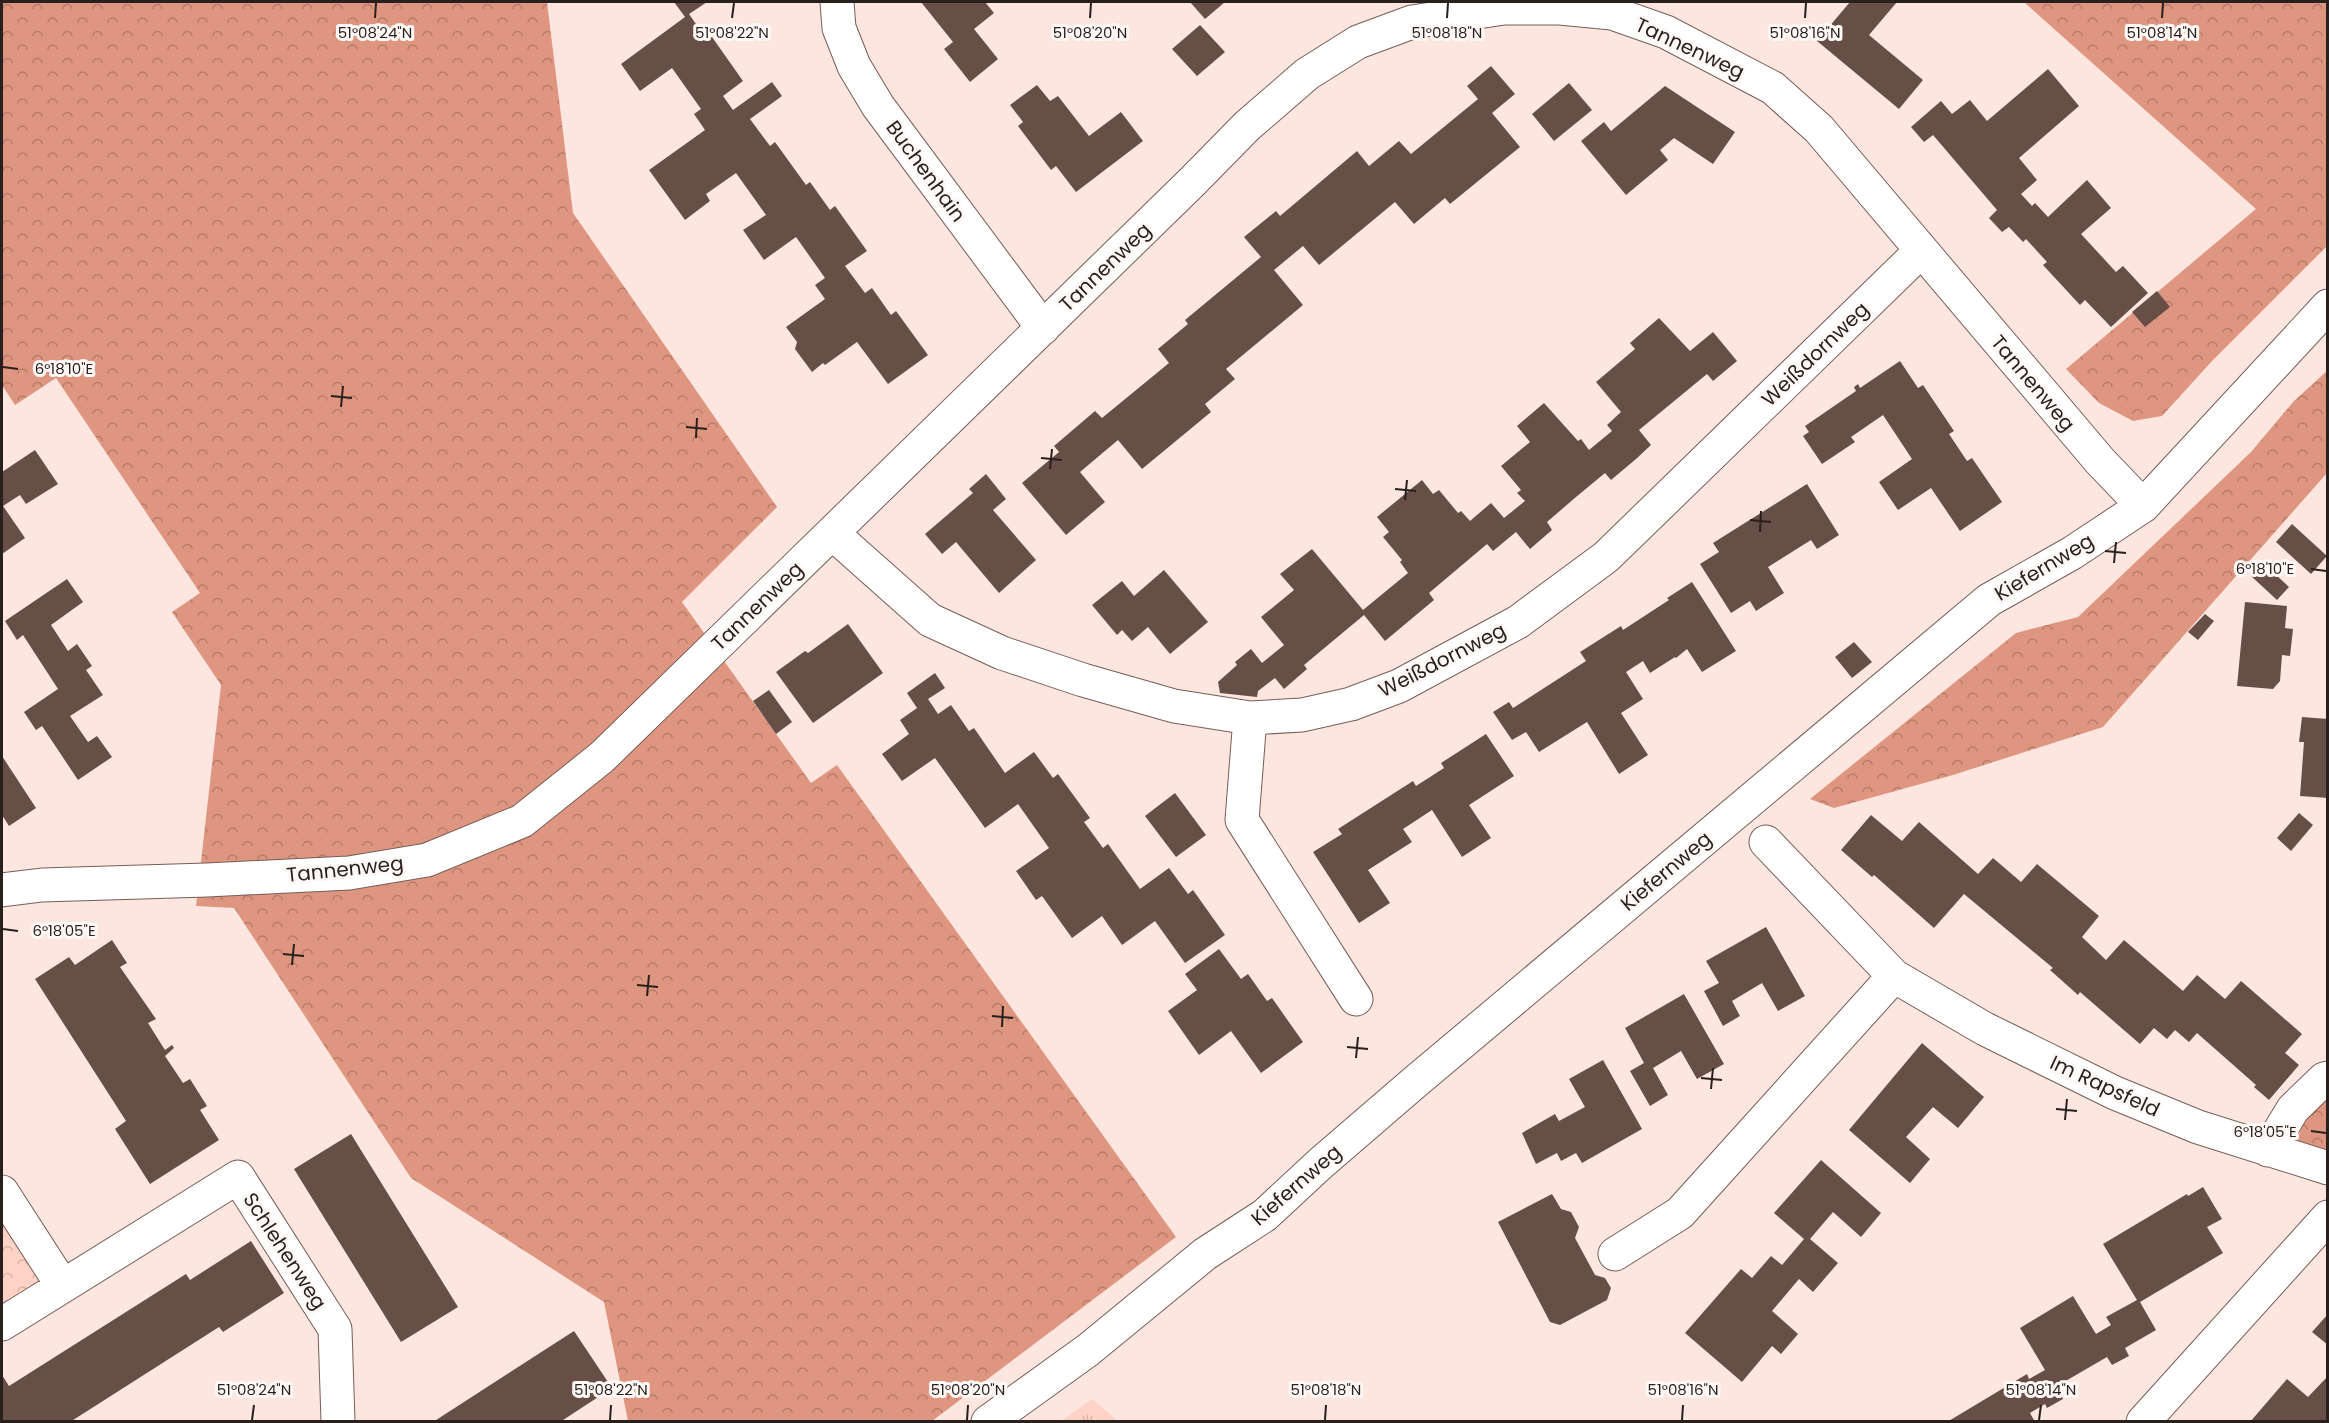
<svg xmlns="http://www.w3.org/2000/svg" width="2329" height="1423" font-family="Poppins,sans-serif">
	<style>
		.grass { fill: url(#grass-tufts) }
		.forest { fill: url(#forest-crowns) }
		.park { fill: url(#park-crowns) }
		.building { fill: #674f48 }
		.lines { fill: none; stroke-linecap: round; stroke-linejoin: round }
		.minor-casing { stroke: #765e57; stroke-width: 35 }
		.minor { stroke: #fff; stroke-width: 33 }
		.ticks { fill: none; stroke: #291f1c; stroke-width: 2 }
		.labels { text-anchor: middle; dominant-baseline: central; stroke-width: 6; stroke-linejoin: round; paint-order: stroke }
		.street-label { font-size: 20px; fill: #291f1c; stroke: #fef8f6 }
		.ticks-label { font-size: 15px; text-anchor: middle; fill: #291f1c; stroke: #fef8f6; stroke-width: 6; stroke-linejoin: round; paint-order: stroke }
	</style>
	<defs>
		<pattern id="grass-tufts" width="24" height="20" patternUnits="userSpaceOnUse" patternTransform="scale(1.5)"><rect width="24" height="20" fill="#fed2c5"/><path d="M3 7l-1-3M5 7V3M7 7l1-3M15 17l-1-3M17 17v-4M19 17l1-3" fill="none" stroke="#dab4a9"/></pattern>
		<pattern id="forest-crowns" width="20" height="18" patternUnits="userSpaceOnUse" patternTransform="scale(1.5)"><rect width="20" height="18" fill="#df9681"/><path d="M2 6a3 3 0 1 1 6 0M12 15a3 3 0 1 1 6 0" fill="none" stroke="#b57a69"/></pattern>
		<pattern id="park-crowns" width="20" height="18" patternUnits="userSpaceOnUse" patternTransform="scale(1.5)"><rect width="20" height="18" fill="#fed2c5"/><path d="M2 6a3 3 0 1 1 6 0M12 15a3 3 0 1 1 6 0" fill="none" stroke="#dab4a9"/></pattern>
	</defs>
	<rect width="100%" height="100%" fill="#fde6df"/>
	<path class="grass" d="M1092,1399l26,22h-57z"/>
	<path class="forest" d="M2,2h545l26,211 204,294 -95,95 129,181 26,-18 339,472 -244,184h-304l-24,-119 -193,-124 -177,-270 -38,-2 25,-221 -49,-73 28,-19 -144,-215 -41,27 -13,-20z
		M2024,2h303v244l-115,115 -50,55 -29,5 -34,-18 -33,-34 190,-160z
		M2327,371v102l-224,254 -150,48 -119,33 -24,-9 206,-166 62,-16 173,-165 43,-51z
		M2327,1092v64l-33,-10 22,-51z"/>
	<path class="park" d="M2,1221l40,65 -40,27z"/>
	<path class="building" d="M674,2h33l-18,12 18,26 5,-3 31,44 -20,15 10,14 39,-28 10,14 -32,23 20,27 5,-4 31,43 4,-3 20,28 5,-4 32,45 -22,15 20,27 7,-5 19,27 5,-4 32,44 -40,29 -31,-42 -32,23 -2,-2 -11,9 -17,-23 2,-7 -11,-15 39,-28 -10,-14 10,-7 -29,-41 -32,23 -21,-30 23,-15 -30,-42 -30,21 4,7 -25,19 -36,-50 56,-40 -11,-16 7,-5 -29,-41 -32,23 -19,-27 64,-47z
		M921,2h64l9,11 -20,16 24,30 -28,23 -26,-33 9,-7z
		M1190,2h35l-20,17z
		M1850,2h47l-28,33 54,45 -24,29 -82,-68z
		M1200,25l25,27 -28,24 -25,-27z
		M1491,66l24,28 -23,19 28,34 -70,57 -5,-6 -31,26 -19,-22 -76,63 -16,-19 -29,24 29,35 -77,64 9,10 -30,25 6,8 -69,57 -24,-29 -38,32 25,30 -39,33 -44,-52 37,-31 -5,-6 41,-35 7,7 67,-55 -11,-14 30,-25 -3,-4 76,-63 -17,-20 32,-26 4,5 77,-65 12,15 30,-25 12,13 67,-55 -11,-13z
		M2048,69l31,37 -60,52 18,22 -16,14 11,12 3,-3 13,14 39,-37 24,28 -30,26 35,38 7,-6 25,27 -37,34 -26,-27 -5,5 -37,-40 4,-3 -21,-23 -3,3 -14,-15 -7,5 -13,-14 8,-8 -64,-75 -9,7 -13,-15 30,-26 11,13 18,-14 17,21z
		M1569,83l23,27 -38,31 -22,-27z
		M1037,85l13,16 8,-5 31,40 32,-24 22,29 -67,51 -20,-26 -5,4 -33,-44 5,-4 -13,-17z
		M1665,86l70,46 -22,32 -39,-26 -14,12 8,10 -42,35 -45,-54 23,-19 7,9z
		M2157,291l13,16 -25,20 -13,-15z
		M1659,318l31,33 23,-19 24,29 -24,20 -6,-7 -68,56 12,15 -15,14 -25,21 -6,-7 -29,24 -29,25 5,8 -22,19 -14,-17 -23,19 -6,-7 -58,49 5,7 -49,41 -21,-26 -60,50 3,4 -23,20 -9,-11 -17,13 -1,6 -37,-4 -2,-11 19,-17 -2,-3 16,-13 11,14 22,-18 -23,-28 33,-27 -14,-16 32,-25 51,61 45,-37 -8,-11 2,-2 -19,-23 6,-5 -12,-15 45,-37 11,14 6,-4 19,23 3,-2 9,10 21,-18 13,15 21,-17 -8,-8 4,-3 -20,-24 29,-24 -13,-16 27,-23 34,38 3,-2 8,11 23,-19 -5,-6 14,-13 -25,-30 39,-33 -5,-6z
		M1900,361l18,27 5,-3 31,46 -5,3 18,27 5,-3 30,44 -42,29 -29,-43 -33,22 -19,-28 33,-23 -29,-44 -32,22 4,5 -33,22 -19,-28 6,-4 -4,-6 51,-35 -2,-4 4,-3 2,4z
		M35,450l23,34 -32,20 -6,-9 -17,11 22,32 -23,16v-82z
		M986,474l20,25 -13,11 43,50 -37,33 -43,-51 -14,12 -17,-20 48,-41 -4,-4z
		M1807,484l32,51 -22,14 -6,-9 -43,27 16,26 -28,18 -6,-10 -19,12 -31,-49 19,-12 -6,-9z
		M2292,524l35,32 -16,18 -35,-32z
		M2263,563l26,24 -12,13 -26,-24z
		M1164,570l44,52 -38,32 -22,-27 -16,14 -10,-11 -5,5 -25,-30 30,-24 12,15z
		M67,579l16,23 -32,23 17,26 9,-7 15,22 -6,4 17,25 -33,21 18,26 9,-6 15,21 -34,23 -36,-54 -6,4 -12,-18 34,-23 -35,-54 -6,5 -12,-19z
		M1692,582l44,69 -34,21 -15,-23 -11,9 -1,-1 -25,16 -7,-12 -17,11 17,27 -22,14 27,42 -29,19 -32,-52 -48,30 -13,-20 -14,8 -19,-28 16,-10 4,6 73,-47 -6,-9 41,-26 2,4 46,-30 -2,-2z
		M2245,602l42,4 -2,22 8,1 -3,27 -8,-1 -2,26 -7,8 -36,-3z
		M2205,614l9,7 -16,19 -10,-8z
		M848,624l35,49 -70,50 -37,-51 29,-21 3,2z
		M1854,642l18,20 -20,16 -17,-21z
		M935,673l10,15 -17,11 10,15 13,-9 18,26 5,-3 31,45 29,-21 19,26 5,-4 32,44 -6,4 19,26 5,-4 32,45 29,-21 19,26 5,-4 32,45 -40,28 -30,-42 -33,24 -20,-29 -30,22 -30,-42 -6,4 -20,-29 33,-23 -31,-44 -33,24 -50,-70 -33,23 -20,-27 27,-20 -9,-14 17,-12 -10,-15z
		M769,690l23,32 -16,12 -23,-33z
		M2302,717l26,2v79l-28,-2 4,-54h-5z
		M1486,734l28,42 -45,29 22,33 -29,19 -30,-47 -29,19 9,13 -44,28 22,33 -31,20 -46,-71 29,-18 -4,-5 75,-48 3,5 28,-18 -3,-5z
		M2,756l34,52 -27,18 -7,-11z
		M1175,793l31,42 -30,22 -31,-41z
		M2299,813l14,12 -22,26 -14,-13z
		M1871,815l31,26 17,-19 59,52 15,-16 28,24 16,-18 62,52 -17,21 24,23 18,-20 59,51 14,-16 28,24 16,-18 61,53 -17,19 14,12 -30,35 -15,-13 2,-2 -59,-52 -8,9 -14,-12 -8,9 -13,-11 -14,16 -60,-52 -2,3 -28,-25 3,-2 -89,-74 -30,34 -60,-53 -2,2 -31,-27z
		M1766,927l39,69 -27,15 -16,-28 -30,18 8,15 -17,10 -19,-35 15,-8 -13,-22z
		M112,940l15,23 -7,4 36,52 -8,4 17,27 7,-5 2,3 -9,8 18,27 7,-4 17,27 -7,4 19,30 -69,44 -35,-55 11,-8 -91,-142 34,-22 6,8z
		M1219,949l22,30 7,-5 19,27 5,-3 31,44 -42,31 -30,-42 -32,24 -31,-44 29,-21 -12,-16z
		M1684,994l40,70 -27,15 -16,-28 -28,17 15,27 -18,11 -20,-35 14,-8 -19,-35z
		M1922,1043l62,54 -26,31 -25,-21 -27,30 24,22 -20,24 -61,-53z
		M1603,1060l39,69 -60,34 -6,-10 -15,8 -4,-8 -21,11 -14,-31 33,-19 4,7 26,-14 -16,-28z
		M351,1134l107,173 -57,35 -107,-173z
		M1821,1160l60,53 -20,24 -28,-25 -23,27 28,24 -25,29 -14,-13 -27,32 26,23 -17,20 -9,-8 -30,36 -57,-49 56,-64 11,9 19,-22 11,9 22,-26 -30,-26z
		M2203,1187l19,32 -15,8 16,26 -83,49 16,28 -31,18 4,8 -17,9 -5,-8 -50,29 6,13 -16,9 -2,-4 -15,9 5,9h-88l80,-48 2,5 16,-9 -25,-42 53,-32 23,38 15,-9 -5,-8 31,-17 -34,-56 84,-50 1,2z
		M1552,1194l9,15 10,3 8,15 -4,11 20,37 10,3 6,10 -4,12 -47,25 -10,-3 -52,-100z
		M251,1241l33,52 -61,39 -4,-5 -149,95h-68v-47l7,11 177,-112 4,6z
		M2328,1314v31l-16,-13z
		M574,1331l38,57 -52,34h-127z
		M2328,1376v46h-78l37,-43 21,18z"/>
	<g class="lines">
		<g class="minor-casing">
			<path id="minor" d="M837,2l2,26 15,38 24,40 165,222
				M832,533l98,87 72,33 81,27 91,26 76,12 52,-3 49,-11 48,-18 119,-64 88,-65 315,-306
				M1250,718l-8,102 114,179
				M1766,842l128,134 91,53 130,64 83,34 130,41
				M2,890l40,-5 165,-5 142,-7 78,-13 95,-39 80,-64 590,-575 55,-56 60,-52 51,-32 54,-20 92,-14h56l52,5 54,19 107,56 46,41 281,332 43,45
				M2268,1150l25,-41 31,-30 4,-1
				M2,1192l60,93
				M1615,1254l65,-41 214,-237
				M2,1324l236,-147 97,152 3,93
				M988,1422l100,-72 117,-96 60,-39 56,-52 94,-81 574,-482 83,-47 71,-47 185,-200
				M2143,1422l185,-205"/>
		</g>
		<use href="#minor" class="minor"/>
	</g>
	<path class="ticks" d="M375,18l1,-15M732,18l2,-15M1090,18l1,-15M1447,18l1,-15M1805,18l1,-15M2162,18l1,-15M3,367l15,2M331,396l21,2M341,407l2,-21M686,427l21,2M696,438l1,-20M1041,458l21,2M1050,469l2,-20M1395,489l21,2M1405,500l2,-20M1750,520l21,2M1760,532l1,-21M2105,551l21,2M2114,563l2,-21M2311,569l15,2M3,929l15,2M283,954l21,2M292,965l2,-21M637,985l21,2M647,996l2,-21M992,1016l21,2M1002,1027l1,-21M1347,1047l21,2M1356,1058l2,-21M1701,1078l21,2M1711,1089l2,-21M2056,1109l21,2M2065,1120l2,-21M2311,1131l15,2M252,1420l2,-15M610,1420l1,-15M967,1420l1,-15M1325,1420l1,-15M1682,1420l1,-15M2039,1420l2,-15"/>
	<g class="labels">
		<g class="street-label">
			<text transform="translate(1690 48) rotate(25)">Tannenweg</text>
			<text transform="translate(926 171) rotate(54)">Buchenhain</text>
			<text transform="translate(1105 267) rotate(-44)">Tannenweg</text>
			<text transform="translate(1815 354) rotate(-44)">Weißdornweg</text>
			<text transform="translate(2033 383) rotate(50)">Tannenweg</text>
			<text transform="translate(2044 567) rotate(-31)">Kiefernweg</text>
			<text transform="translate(757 606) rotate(-44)">Tannenweg</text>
			<text transform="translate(1442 660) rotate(-27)">Weißdornweg</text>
			<text transform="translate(345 869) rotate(-6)">Tannenweg</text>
			<text transform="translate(1666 871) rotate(-40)">Kiefernweg</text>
			<text transform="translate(2105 1086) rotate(25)">Im Rapsfeld</text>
			<text transform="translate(1296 1185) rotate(-41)">Kiefernweg</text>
			<text transform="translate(285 1251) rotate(57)">Schlehenweg</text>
		</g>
	</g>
	<g class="ticks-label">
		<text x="375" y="38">51°08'24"N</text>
		<text x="732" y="38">51°08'22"N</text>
		<text x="1090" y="38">51°08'20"N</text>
		<text x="1447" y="38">51°08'18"N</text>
		<text x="1805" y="38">51°08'16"N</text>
		<text x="2162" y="38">51°08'14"N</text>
		<text x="64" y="374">6°18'10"E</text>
		<text x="2265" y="574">6°18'10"E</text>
		<text x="64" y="936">6°18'05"E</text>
		<text x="2265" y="1137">6°18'05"E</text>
		<text x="254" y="1395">51°08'24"N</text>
		<text x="611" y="1395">51°08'22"N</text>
		<text x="968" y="1395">51°08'20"N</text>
		<text x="1326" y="1395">51°08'18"N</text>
		<text x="1683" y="1395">51°08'16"N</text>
		<text x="2041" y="1395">51°08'14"N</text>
	</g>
	<rect width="2329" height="1423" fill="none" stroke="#291f1c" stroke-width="6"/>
</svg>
